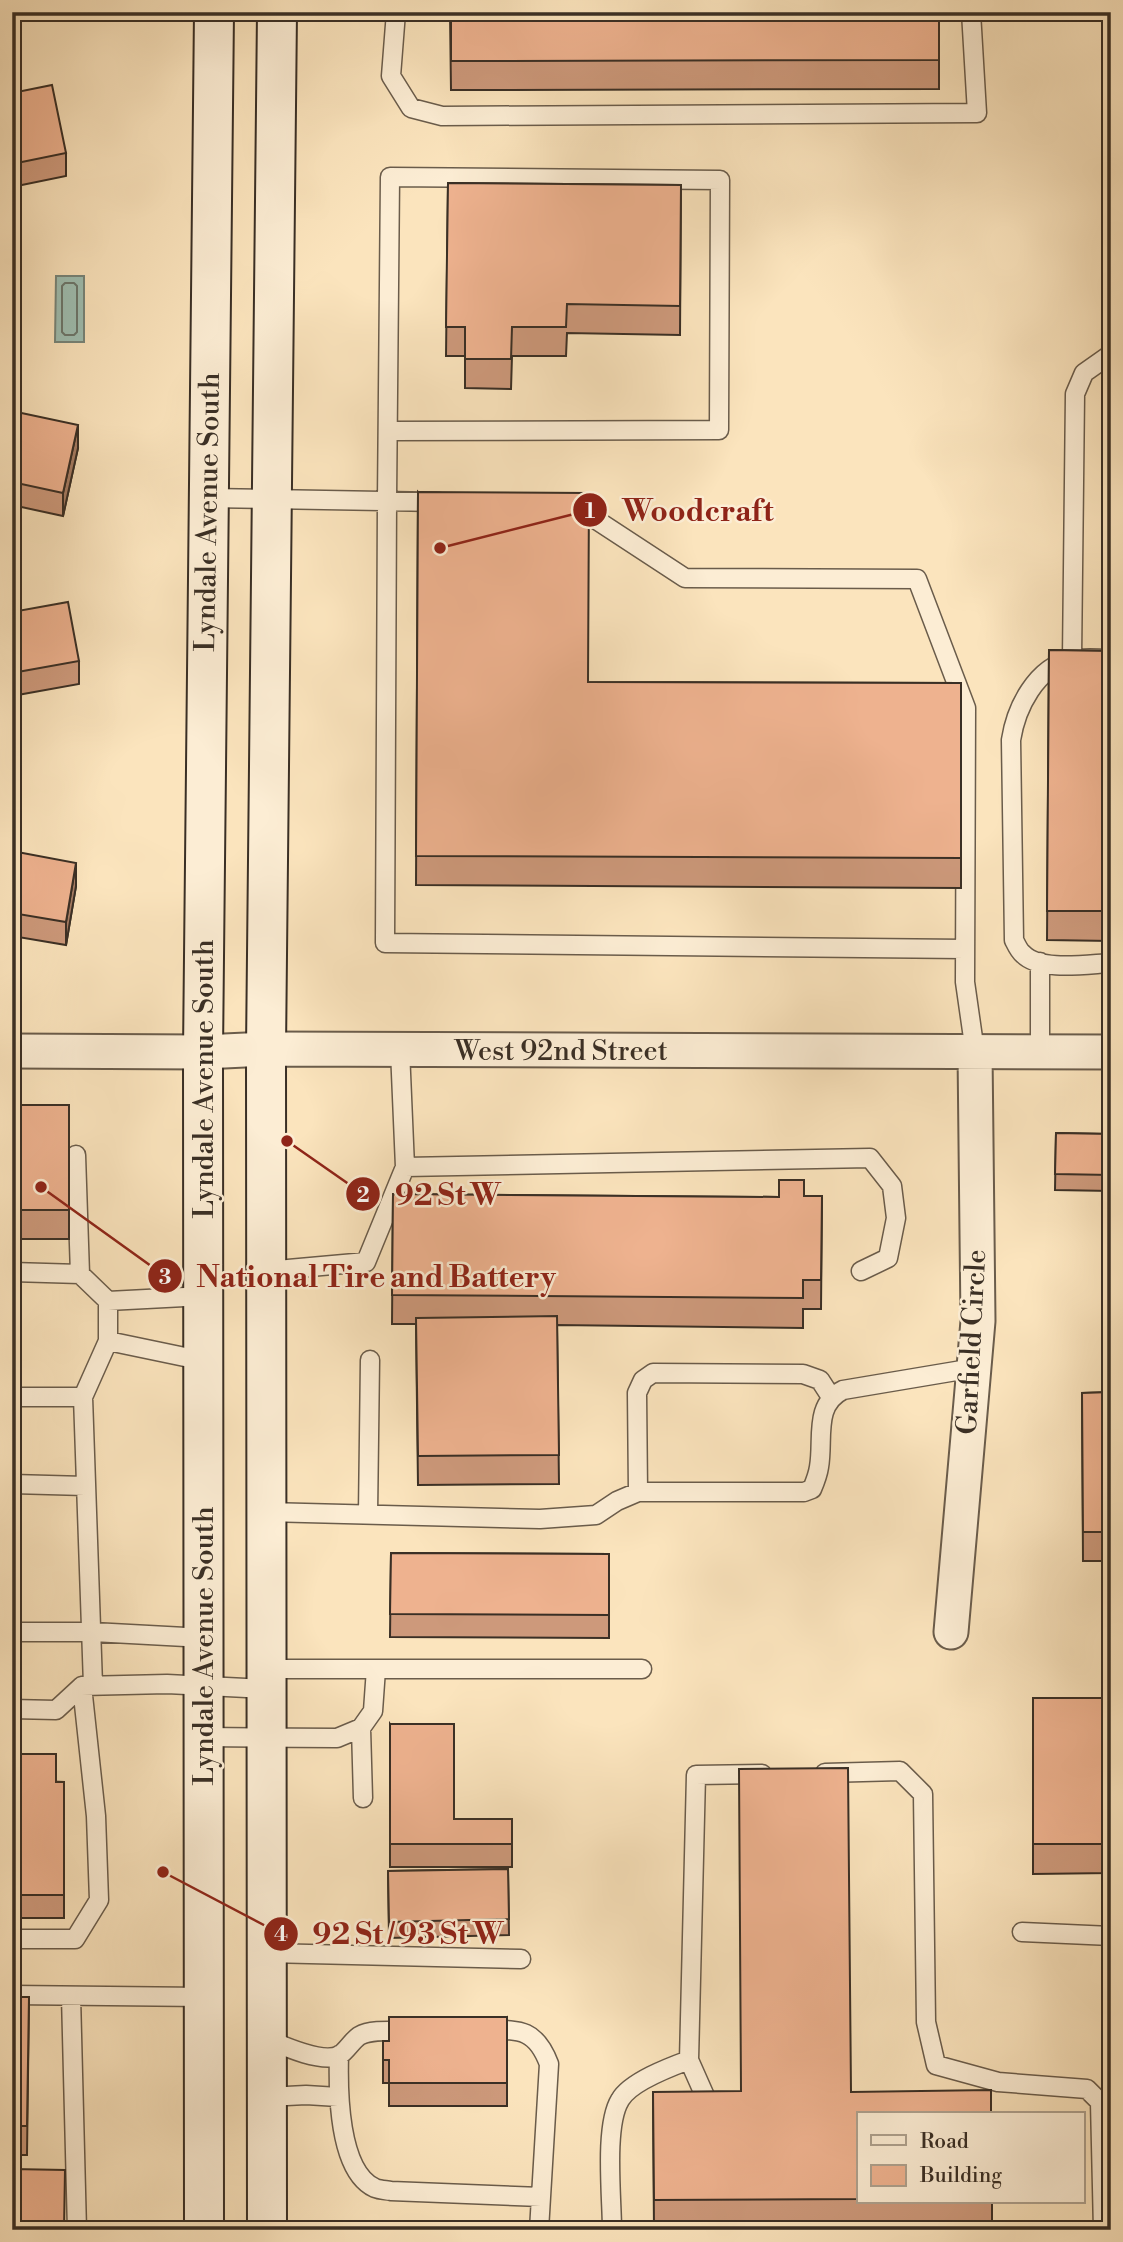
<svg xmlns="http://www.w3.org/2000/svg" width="1123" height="2242" font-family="'Libre Bodoni',serif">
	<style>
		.water { fill: #9fbfb2; stroke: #77857a; stroke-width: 2 }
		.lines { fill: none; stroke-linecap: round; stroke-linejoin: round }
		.shore { stroke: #6c776c; stroke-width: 2 }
		.lane-casing { stroke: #6a5c4b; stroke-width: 21 }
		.street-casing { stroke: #6a5c4b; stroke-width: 37 }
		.secondary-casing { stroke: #3a2f25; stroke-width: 42 }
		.lane { stroke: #fcedd4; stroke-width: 18 }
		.street { stroke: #fcedd4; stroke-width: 33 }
		.secondary { stroke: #fcedd4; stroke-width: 38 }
		.wall { fill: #cd997b; stroke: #3a2f25; stroke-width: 2 }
		.shaded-wall { fill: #a77d64; stroke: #3a2f25; stroke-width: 2 }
		.building { fill: #eeb28f; stroke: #3a2f25; stroke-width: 2 }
		.labels { text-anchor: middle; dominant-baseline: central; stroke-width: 5; stroke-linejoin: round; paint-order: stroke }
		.street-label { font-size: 28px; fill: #3a2f25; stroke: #fcedd4 }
		.leader { fill: none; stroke: #8f2418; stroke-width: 2.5 }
		.callout-dot { fill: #8f2418; stroke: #fcedd4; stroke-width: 2.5 }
		.mark-label { font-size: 21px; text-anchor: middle; font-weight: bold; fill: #fff }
		.callout-label { font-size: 30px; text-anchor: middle; font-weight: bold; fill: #8f2418; stroke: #fcedd4; stroke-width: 5; stroke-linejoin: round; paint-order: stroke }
	</style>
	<rect width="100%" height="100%" fill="#fbe4bd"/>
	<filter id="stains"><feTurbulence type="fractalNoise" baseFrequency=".00286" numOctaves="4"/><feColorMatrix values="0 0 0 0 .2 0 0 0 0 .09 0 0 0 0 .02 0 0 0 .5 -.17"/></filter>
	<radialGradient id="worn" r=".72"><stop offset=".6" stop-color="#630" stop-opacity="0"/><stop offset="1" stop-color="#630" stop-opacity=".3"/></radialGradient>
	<path class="water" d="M56,276h28v66h-29z"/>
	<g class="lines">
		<path class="shore" d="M65,283h9l3,3v46l-3,3h-9l-3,-3v-46z"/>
		<g class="lane-casing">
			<path id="lane" d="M396,12l-5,64 20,32 31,8 535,-3 -6,-101
				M388,431l331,-1 1,-250 -330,-3 -3,323 -2,443 580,6
				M208,498l231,4
				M569,506h6l110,72 232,1 49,129 -1,274 10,70
				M1072,659l3,-265 9,-21 27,-19
				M1111,659c-13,0 -28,-2 -40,1 -35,7 -55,48 -60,80l3,200c2,4 5,11 9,14 17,18 65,10 88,9
				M1040,962v90
				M76,1155l4,119
				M405,1167l465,-9 22,28 4,32 -8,40 -27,13
				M266,1271l100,-9 39,-95 -5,-117
				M12,1272l68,2 28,27 96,-5
				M108,1301v40l96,20
				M12,1397h71l25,-56
				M83,1397l10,288
				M12,1484l73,2
				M638,1492l-1,-99 6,-13 10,-7 150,1 17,6 11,17
				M266,1512l274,7 56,-4 21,-14 21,-9h166l8,-3c3,-7 6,-15 7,-22 5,-28 -6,-62 24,-77l131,-22
				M368,1514l2,-154
				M12,1632h81l111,6
				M266,1669h376
				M12,1709l44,1 26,-24 85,-2 99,5
				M361,1728l2,70
				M204,1737l133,1 24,-10 12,-17 3,-42
				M825,1773l75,-2 23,23 3,228 10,43 62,17 89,7 13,13 3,128
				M1022,1932l89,4
				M12,1939h63l24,-39 -3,-84 -14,-130
				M267,1953l254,6
				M12,1995l192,2
				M71,1996l6,234
				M483,2030c35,0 52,-3 66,34l-10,166
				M267,2039c16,7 56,25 73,16 7,-5 12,-14 19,-19 14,-8 39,-4 54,-5
				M339,2055c-1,34 -1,116 36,133 5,2 11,2 16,3l150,6
				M689,2060l23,52
				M267,2097l39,-2 32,2
				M612,2230c0,-32 -8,-104 8,-130 10,-18 50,-33 69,-40l7,-285 66,-1"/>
		</g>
		<g class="street-casing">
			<path id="street" d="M12,1051l191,1 63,-3 845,3
				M951,1632l27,-311 -3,-269"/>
		</g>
		<g class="secondary-casing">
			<path id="secondary" d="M204,2230l-1,-1178 11,-1040
				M267,2230l-1,-1181 11,-1037"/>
		</g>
		<use href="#lane" class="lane"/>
		<use href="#street" class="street"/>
		<use href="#secondary" class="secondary"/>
	</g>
	<path class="wall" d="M450,12h489v77l-488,1z
		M12,93l54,60v23l-54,11z
		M448,183l233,2 -1,150 -113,-2 -1,23h-54l-1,33 -46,-1v-32h-19z
		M12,411l66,37 -15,68 -51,-11z
		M418,492l170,190 373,1v205l-545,-3z
		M12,612l67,49v23l-67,12z
		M1049,650l62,1v290l-64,-1z
		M12,851l64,35 -10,59 -54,-9z
		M12,1105h57v134h-57z
		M1056,1133l55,1v57l-56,-1z
		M393,1194l386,3 43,-1 -1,113h-18v19l-246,-3 2,159 -141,1 -2,-161h-24z
		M1111,1392v169h-28l-1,-168z
		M391,1553l218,1v84l-219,-1z
		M1033,1698h78v175l-78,1z
		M390,1724l64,95h58v48h-122z
		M12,1780l52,2v136h-52z
		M508,1869l1,66 -120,3 -1,-67z
		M12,1997h17l-2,158h-15z
		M507,2017v89h-118v-23h-6v-42h6z
		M653,2092h198l8,22v88h133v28h-338z"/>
	<path class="shaded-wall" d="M78,425v23l-15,68v-23z
		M76,863v23l-10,59v-23z"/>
	<path class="building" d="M451,12h488v48l-488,1z
		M52,85l14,68 -54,11v-71z
		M448,183l233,2 -1,121 -113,-2 -1,23h-54l-1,32h-46v-32h-19z
		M12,411l66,14 -15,68 -51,-11z
		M418,492l171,1 -1,189 373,1v175l-545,-2z
		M68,602l11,59 -67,12v-61z
		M1049,650l62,1v260h-64z
		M12,851l64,12 -10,59 -54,-9z
		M12,1105h57v105h-57z
		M1056,1133l55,1v41l-56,-1z
		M779,1180h25v16h18l-1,84h-18v18l-411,-3 1,-101 386,3z
		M557,1316l2,139 -141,1 -2,-138z
		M1111,1392v140h-28l-1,-139z
		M391,1553l218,1v61l-219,-1z
		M1033,1698h78v146h-78z
		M390,1724h64v95h58v25h-122z
		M19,1754h37v28h8v113h-52v-115h7z
		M848,1768l3,324 140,-2v24h-132v85l-205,1 -1,-108 88,-1 -2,-322z
		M508,1869l1,50 -120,3 -1,-51z
		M12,1997h17l-2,129h-15z
		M389,2017h118v66h-118v-23h-6v-19h6z
		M12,2169l53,1 -1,60h-52z"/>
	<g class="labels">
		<g class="street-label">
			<text transform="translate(208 512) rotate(-89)">Lyndale Avenue South</text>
			<text x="561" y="1051">West 92nd Street</text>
			<text transform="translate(204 1079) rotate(-90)">Lyndale Avenue South</text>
			<text transform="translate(972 1342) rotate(-87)">Garfield Circle</text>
			<text transform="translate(204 1646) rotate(-90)">Lyndale Avenue South</text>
		</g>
	</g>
	<path class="leader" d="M440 548L590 510M287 1141L363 1194M41 1187L165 1276M163 1872L281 1934"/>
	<g class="callout-dot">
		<circle cx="440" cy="548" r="7"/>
		<circle cx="287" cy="1141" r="7"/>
		<circle cx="41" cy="1187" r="7"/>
		<circle cx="163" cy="1872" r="7"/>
		<circle cx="590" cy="510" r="18"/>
		<circle cx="363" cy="1194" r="18"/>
		<circle cx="165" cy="1276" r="18"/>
		<circle cx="281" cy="1934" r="18"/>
	</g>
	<g class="mark-label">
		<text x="590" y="518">1</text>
		<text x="363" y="1202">2</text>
		<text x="165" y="1284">3</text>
		<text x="281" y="1941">4</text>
	</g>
	<g class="callout-label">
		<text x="698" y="521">Woodcraft</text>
		<text x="448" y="1205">92 St W</text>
		<text x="376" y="1287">National Tire and Battery</text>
		<text x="408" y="1944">92 St / 93 St W</text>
	</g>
	<rect width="1123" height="2242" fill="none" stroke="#fbe4bd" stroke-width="42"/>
	<rect x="14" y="14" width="1095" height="2214" fill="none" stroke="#3a2f25" stroke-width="3.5"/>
	<rect x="21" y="21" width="1081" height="2200" fill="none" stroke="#3a2f25" stroke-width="2"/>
	<rect x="857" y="2112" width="228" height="91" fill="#fcedd4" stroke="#aea18e" stroke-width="2"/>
	<rect x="871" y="2135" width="35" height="10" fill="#fcedd4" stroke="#aea18e" stroke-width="2"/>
	<text x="920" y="2148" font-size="21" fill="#3a2f25">Road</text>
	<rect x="871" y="2165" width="35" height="21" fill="#eeb28f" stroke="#aea18e" stroke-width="2"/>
	<text x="920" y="2182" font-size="21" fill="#3a2f25">Building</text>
	<rect width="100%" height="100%" filter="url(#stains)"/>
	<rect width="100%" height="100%" fill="url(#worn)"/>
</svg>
